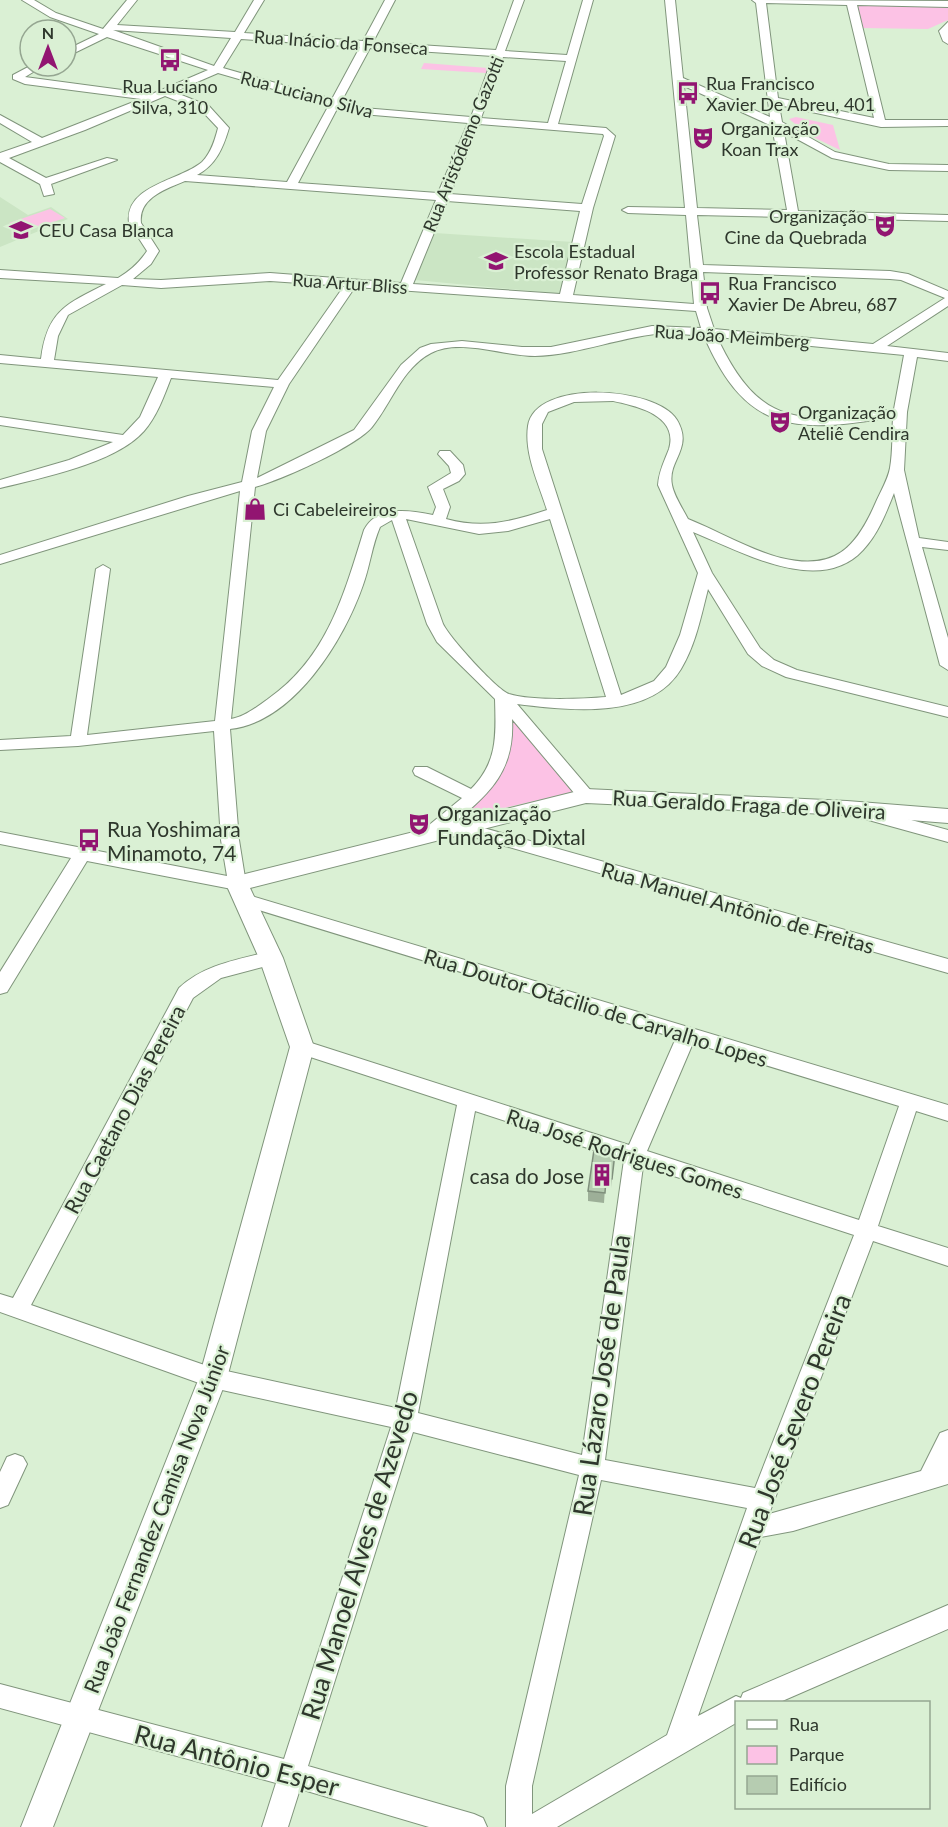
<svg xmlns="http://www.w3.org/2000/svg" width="948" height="1827" font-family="Lato,sans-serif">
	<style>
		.built { fill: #cbe5c4 }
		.green { fill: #fcc2e5 }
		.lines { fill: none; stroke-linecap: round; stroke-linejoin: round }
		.minor-casing { stroke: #80957c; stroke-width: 2 }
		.major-casing { stroke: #80957c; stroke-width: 2 }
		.minor { fill: #fff; fill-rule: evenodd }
		.major { fill: #fff; fill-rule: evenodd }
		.wall { fill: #9daf98 }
		.building { fill: #b6ccb1; stroke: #7f8f7c; stroke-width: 1.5 }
		.labels { text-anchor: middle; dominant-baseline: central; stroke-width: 4.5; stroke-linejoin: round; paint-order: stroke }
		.far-street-label { font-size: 18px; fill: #2e372c; stroke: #daf0d4 }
		.far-poi-label { font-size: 18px; fill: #2e372c; stroke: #daf0d4; text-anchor: start }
		.street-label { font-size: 21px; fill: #2e372c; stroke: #daf0d4 }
		.poi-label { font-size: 21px; fill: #2e372c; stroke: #daf0d4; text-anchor: start }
		.near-street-label { font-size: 26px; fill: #2e372c; stroke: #daf0d4 }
	</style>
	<rect width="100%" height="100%" fill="#daf0d4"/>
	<path class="built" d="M0,197l28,18 23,-8 17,12 -68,28z
		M435,233l138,9 -11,52 -147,-14z"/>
	<path class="green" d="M862,5l86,2v13l-20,9 -67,-1 -4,-21z
		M424,63l64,5 -2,5 -65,-4z
		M796,117l37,8 7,25 -31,-15 -20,-16z
		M50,209l15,9 -42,14 -14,-9z
		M511,713l62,79 -112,26 32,-35z"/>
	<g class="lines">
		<g class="minor-casing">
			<path id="minor" d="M22,0h12l22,13 47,16 24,-29h10l-20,25 118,7 19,-32h10l-20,33 119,8 22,-41h10l-22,42 123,8 18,-50h10l-19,51 62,4 16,-55h10l-35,124 48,4 9,8 -22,72 -20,87 121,9 -8,-89 -58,-2 -6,-3 6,-3 57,1 -20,-208h10l8,78 87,39 -14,-114 -4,-3 196,1v6l-91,-2 28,115h63v6l-67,1 -102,-22 3,17 53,30 54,12 59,1v6l-59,-1 -57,-12 -48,-26 14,79 150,4v6l-251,-6 6,50 187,6 18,3 40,17v15l-61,40 61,7v8l-31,-4 -10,55 -3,58 15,68 29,4v8l-26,-3 26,91v32l-8,-5 -46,-172c-8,20 -16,41 -31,57 -43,47 -123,1 -170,-18l19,41 48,75 14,12 23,10 151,37v10l-162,-40 -24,-11 -14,-12 -40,-65c-7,27 -12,55 -27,80 -31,52 -113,41 -164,35l75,88 2,4 -2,4h-12l-68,-81c3,50 -21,74 -57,103l4,-1 489,138v14l-495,-142 -1,-7 -17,14h-12l-3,-4 3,-4 39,-32 -47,-23 -2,-4 2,-4h12l44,22c27,-27 25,-54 24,-90l-58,-57 -10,-18 -35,-104 -12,7c-8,18 -10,39 -17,58 -19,55 -69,137 -133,144l9,111 7,44 -3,4 -6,2 -150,-29 -80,131 -7,2v-22l71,-114 -71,-14v-12l227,44 -6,-36 -7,-109 -136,15 -78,4v-10l71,-4 25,-167 7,-4 7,4 -23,166 128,-14 25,-230 -240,73v-9l188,-59 54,-14 10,-51 22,-44 -103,-9c-7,18 -14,38 -27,53 -28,32 -103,47 -144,57v-8l69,-20 44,-18 -113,-17v-8l123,18 17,-18 18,-40 -158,-14v-8l41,4c6,-48 25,-55 65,-75l-106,-6v-8l118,8c12,-7 21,-15 29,-27l-18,-28c-5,-38 53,-43 73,-61 9,-9 13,-22 16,-34l-17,-18 -36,-14 -80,34 -76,28 37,20 61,-20 10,2 -66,24 3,10 -10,2 -4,-12 -40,-22v-9l32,-11 -32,-19v-8l42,23 99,-39 -116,-15 -12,-5v-4l17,-9h13l-18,11 127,17 56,-24 -101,-33 -41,20v-7l33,-16 -49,-17zM766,3l81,2 27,113 -96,-20zM113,30l118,8 -17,28zM241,39l119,8 -28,52 -109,-31zM370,48l123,8 -22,61 -108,-9 -22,-6zM503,57l63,4 -18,62 -67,-5zM218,73l111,32 -42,77 -90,-7c19,-10 26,-27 32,-47l-20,-22 -35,-14zM684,86l88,40 15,84 -90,-2zM338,107l24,7 106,9 -30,70 -140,-10zM479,124l124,10 1,2 -22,68 -132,-10zM185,181l251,19 -35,83 -131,-10 -109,7 -28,-1 18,-15 8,-13 -18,-28c-3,-25 25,-34 44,-42zM447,201l133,10 -20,83 -147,-10zM703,272l187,7 11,1 44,18 -72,46 -159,-15 -7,-21zM270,281l74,5 -66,94 -224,-20 4,-24 10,-21 54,-30 39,3zM355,287l341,24 5,17 -49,-2 -101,21h-29l-60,-6 -31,3 -11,4 -19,17 -47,65 -97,48 9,-47 23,-47zM669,333l35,3c43,99 92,97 189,81 -1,17 0,34 -3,51 -2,11 -9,23 -14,34 -20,46 -41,69 -95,56 -31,-8 -63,-27 -93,-39 -5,-10 -14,-23 -16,-34 -5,-25 22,-36 5,-65 -21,-34 -142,-41 -149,6 -4,28 11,58 19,84 -36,12 -64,19 -101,9l4,-12 -7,-18 16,-8 6,-7 -2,-9 -13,-14h-10l-2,3 11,12 2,7 -23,14 8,20 -3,8c-24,-5 -56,-10 -69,15 -20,65 -37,128 -96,169 -11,8 -24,18 -37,20l24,-232c26,-7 100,-40 117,-60 19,-23 30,-59 59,-74 29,-15 72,3 104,3 45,-1 88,-21 134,-23zM717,337l187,18 -10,54c-91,15 -134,21 -177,-72zM613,401c23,5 66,14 56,48 -5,13 -10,22 -11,36l40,88 -18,62 -14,32 -12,14 -33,14 -79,-246v-25l6,-12 26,-10zM406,519l73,15 29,-3 42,-12 56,178c-23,2 -76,4 -97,-3 -13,-5 -59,-56 -66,-70z
				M948,22v22l-5,-3 -4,-10z
				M860,806l88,24v12l-94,-26 -3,-4z
				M245,894l703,211v16l-32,-10 -38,115 70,22v18l-75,-25 -104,273 152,-43 19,-38 8,-3v54l-155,47 -32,6 -63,179 38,-20 5,2 2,-5 205,-88v24l-168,73h-44v21l-179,104h-51v-41l73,-311 -166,-43 -105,334 166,48 9,4 4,9h-58l-129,-38 -12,38h-26l14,-44 -276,-75v-24l284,75 107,-332 -178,-39 -213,-76v-18l13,4 166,-310c26,-24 59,-28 92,-37l7,2 2,5 -2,5 -57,15 -28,20 -162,307 182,63 183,40 61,-303 -162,-53 -3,-5 3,-5 7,-2 327,105 47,-107 -437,-134 -3,-4 3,-4zM693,1043l206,63 -40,114 -212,-69zM475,1111l149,49 -42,295 -164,-42zM643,1166l211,69 -99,253 -150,-28zM601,1480l146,28 -80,227 -135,79v-28z
				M15,1454l8,3 4,7 -19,41 -8,3v-36l7,-15z"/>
		</g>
		<g class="major-casing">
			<path id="major" d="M586,789l261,12 101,8v14l-101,-8 -261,-12 -336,85 33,70 31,89 -87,331 -174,449h-32l178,-449 91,-331 -31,-89 -33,-74 3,-5 8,-3z"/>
		</g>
		<use href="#minor" class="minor"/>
		<use href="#major" class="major"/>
	</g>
	<path class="wall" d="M615,1153l-4,35 -6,-1 -1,16 -16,-2v-10z"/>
	<path class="building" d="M595,1143l16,5 4,5 -3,26 -6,-1 -1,15 -17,-2z"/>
	<defs>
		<g id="bus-bare" transform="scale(1.8)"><path d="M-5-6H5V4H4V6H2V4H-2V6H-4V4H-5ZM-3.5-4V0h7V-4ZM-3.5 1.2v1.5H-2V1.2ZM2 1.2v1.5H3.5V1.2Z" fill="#921571" stroke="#daf0d4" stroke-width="2.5" paint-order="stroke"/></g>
		<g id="theatre-bare" transform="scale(1.8)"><path d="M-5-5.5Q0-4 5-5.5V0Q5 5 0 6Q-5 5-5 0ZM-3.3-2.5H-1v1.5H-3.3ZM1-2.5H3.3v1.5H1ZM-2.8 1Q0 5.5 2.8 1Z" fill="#921571" stroke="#daf0d4" stroke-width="2.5" paint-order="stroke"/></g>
		<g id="school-bare" transform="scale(1.8)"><path d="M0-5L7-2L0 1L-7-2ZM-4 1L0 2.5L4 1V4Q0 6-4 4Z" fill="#921571" stroke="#daf0d4" stroke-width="2.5" paint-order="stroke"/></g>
		<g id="shop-bare" transform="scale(1.8)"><path d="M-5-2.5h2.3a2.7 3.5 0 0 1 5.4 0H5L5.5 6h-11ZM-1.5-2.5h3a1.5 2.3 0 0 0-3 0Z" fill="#921571" stroke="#daf0d4" stroke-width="2.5" paint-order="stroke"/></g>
		<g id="building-bare" transform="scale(1.8)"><path d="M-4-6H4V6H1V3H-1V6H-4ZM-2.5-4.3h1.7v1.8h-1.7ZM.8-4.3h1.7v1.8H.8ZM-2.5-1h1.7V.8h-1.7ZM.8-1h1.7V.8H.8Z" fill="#921571" stroke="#daf0d4" stroke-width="2.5" paint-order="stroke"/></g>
	</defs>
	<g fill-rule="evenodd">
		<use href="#bus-bare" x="170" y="60"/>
		<use href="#bus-bare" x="688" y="93"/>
		<use href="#theatre-bare" x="703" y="138"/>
		<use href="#theatre-bare" x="885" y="226"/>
		<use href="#school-bare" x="21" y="230"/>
		<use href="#school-bare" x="496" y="261"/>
		<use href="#bus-bare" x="710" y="293"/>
		<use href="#theatre-bare" x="780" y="422"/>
		<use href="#shop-bare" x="255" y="509"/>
		<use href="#theatre-bare" x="419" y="824"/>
		<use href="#bus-bare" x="89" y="840"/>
		<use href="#building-bare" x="602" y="1175"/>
	</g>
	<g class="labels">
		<g class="far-street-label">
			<text transform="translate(341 42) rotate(4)">Rua Inácio da Fonseca</text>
			<text transform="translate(307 94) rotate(15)">Rua Luciano Silva</text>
			<text transform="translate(463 144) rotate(-68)">Rua Aristódemo Gazotti</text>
			<text transform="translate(350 283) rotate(4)">Rua Artur Bliss</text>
			<text transform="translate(732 336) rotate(4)">Rua João Meimberg</text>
		</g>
		<g class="far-poi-label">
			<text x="706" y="83">Rua Francisco<tspan x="706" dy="21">Xavier De Abreu, 401</tspan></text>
			<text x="170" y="86" text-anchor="middle">Rua Luciano<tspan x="170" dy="21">Silva, 310</tspan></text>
			<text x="721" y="128">Organização<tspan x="721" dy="21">Koan Trax</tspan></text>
			<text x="867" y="216" text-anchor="end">Organização<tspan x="867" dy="21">Cine da Quebrada</tspan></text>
			<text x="39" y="230">CEU Casa Blanca</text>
			<text x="514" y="251">Escola Estadual<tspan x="514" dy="21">Professor Renato Braga</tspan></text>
			<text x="728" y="283">Rua Francisco<tspan x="728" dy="21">Xavier De Abreu, 687</tspan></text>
			<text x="798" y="412">Organização<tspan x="798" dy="21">Ateliê Cendira</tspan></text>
			<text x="273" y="509">Ci Cabeleireiros</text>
		</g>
		<g class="street-label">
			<text transform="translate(749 804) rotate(3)">Rua Geraldo Fraga de Oliveira</text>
			<text transform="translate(738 907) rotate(16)">Rua Manuel Antônio de Freitas</text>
			<text transform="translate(596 1007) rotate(17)">Rua Doutor Otácilio de Carvalho Lopes</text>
			<text transform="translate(124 1109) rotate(-62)">Rua Caetano Dias Pereira</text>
			<text transform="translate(625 1153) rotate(18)">Rua José Rodrigues Gomes</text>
			<text transform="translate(156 1519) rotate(-69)">Rua João Fernandez Camisa Nova Júnior</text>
		</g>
		<g class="poi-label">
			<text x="437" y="812">Organização<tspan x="437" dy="24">Fundação Dixtal</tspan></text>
			<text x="107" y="828">Rua Yoshimara<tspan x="107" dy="24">Minamoto, 74</tspan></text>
			<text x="584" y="1175" text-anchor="end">casa do Jose</text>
		</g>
		<g class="near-street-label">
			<text transform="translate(601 1375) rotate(-82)">Rua Lázaro José de Paula</text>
			<text transform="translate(794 1421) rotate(-69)">Rua José Severo Pereira</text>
			<text transform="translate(359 1555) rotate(-73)">Rua Manoel Alves de Azevedo</text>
			<text transform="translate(237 1760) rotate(15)">Rua Antônio Esper</text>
		</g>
	</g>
	<rect x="735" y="1701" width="195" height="108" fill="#daf0d4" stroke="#95a691" stroke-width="1.5"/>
	<rect x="747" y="1720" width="30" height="9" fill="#ffffff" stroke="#95a691" stroke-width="1.5"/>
	<text x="789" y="1731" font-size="18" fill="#2e372c">Rua</text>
	<rect x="747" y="1746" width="30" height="18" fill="#fcc2e5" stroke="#95a691" stroke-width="1.5"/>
	<text x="789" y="1761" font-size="18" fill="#2e372c">Parque</text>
	<rect x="747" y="1776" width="30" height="18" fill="#b6ccb1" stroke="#95a691" stroke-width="1.5"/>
	<text x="789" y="1791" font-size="18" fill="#2e372c">Edifício</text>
	<g transform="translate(48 48)"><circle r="28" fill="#daf0d4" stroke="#95a691" stroke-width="1.5"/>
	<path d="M0-4.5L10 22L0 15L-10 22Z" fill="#921571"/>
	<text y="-9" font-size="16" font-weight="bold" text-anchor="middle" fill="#2e372c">N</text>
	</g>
</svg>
